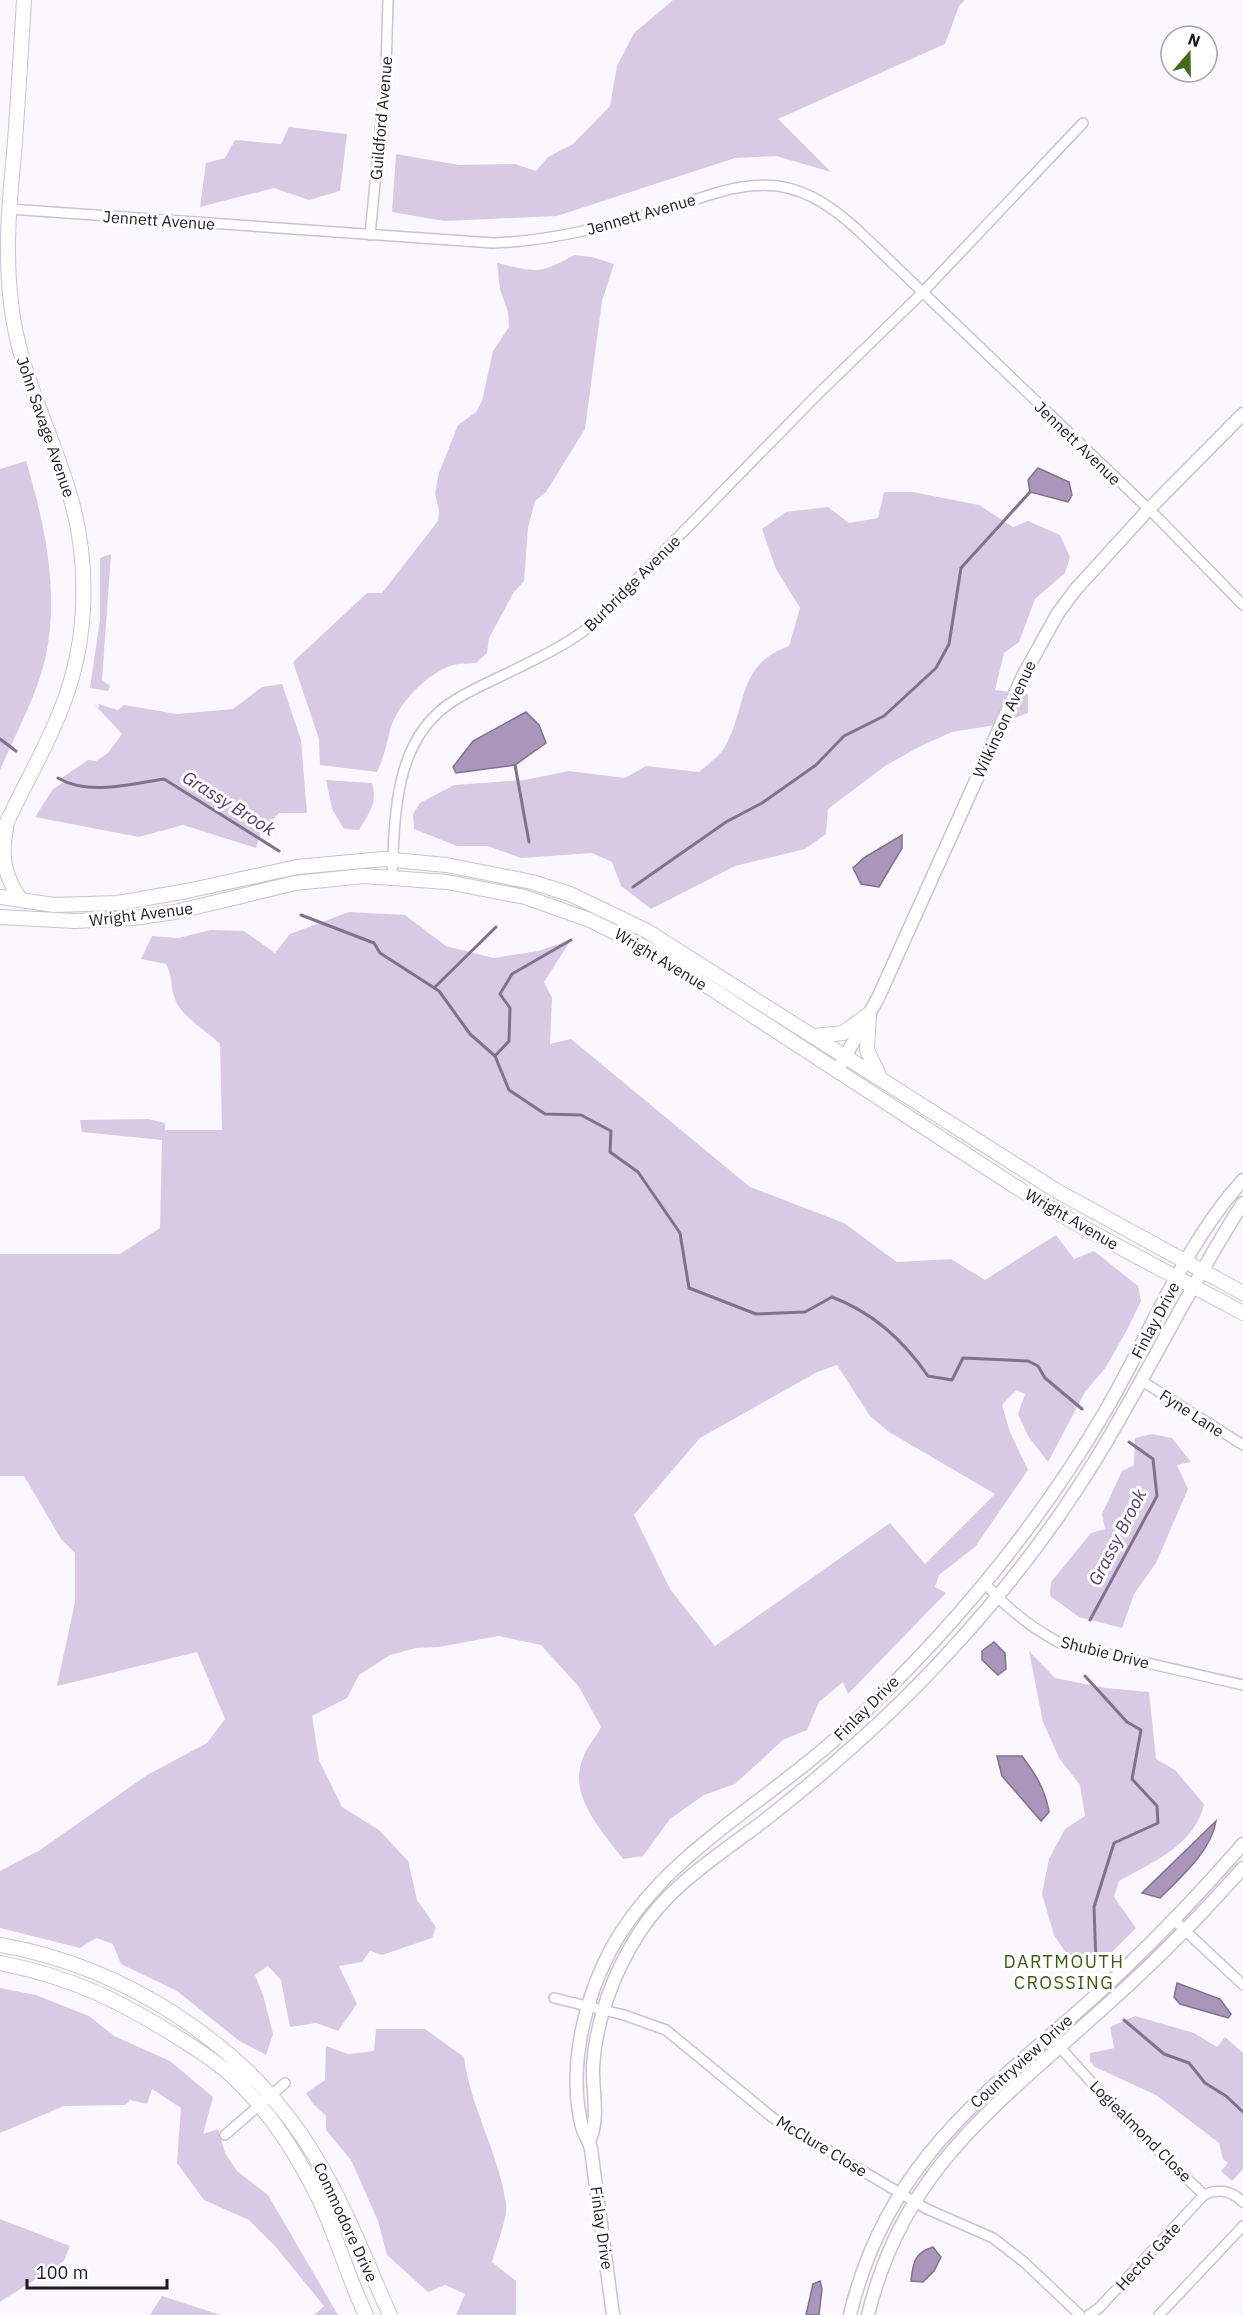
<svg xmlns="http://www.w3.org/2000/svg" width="1243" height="2315" font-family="'IBM Plex Sans',sans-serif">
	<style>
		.green { fill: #d8cae5; fill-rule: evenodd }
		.water { fill: #ab96bb; stroke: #81718d; stroke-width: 1.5 }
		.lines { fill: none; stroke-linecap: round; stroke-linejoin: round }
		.stream { stroke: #81718d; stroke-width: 3 }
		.minor-casing { stroke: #cbc1d3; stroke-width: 12 }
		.tertiary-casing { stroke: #cbc1d3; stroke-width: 15 }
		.secondary-casing { stroke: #cbc1d3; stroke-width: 16 }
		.minor { stroke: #fff; stroke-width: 9 }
		.tertiary { stroke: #fff; stroke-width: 12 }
		.secondary { stroke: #fff; stroke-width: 14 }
		.labels { text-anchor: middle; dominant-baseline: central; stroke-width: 6; stroke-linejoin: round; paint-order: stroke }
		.street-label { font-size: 16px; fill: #1e1a21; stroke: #fff }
		.water-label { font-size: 18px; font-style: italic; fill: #56386b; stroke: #fff }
		.neighbourhood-label { font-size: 18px; letter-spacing: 1.5px; fill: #3d5915; stroke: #fff }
	</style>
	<rect width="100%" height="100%" fill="#fbf7fe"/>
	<path class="green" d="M673,0h292l-6,6 -14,38 -167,75 53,53 -55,-16 -41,2 -178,58 -113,5 -52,-9 4,-58 63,11 56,-1 21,7 12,-14 25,-13 37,-38 7,-40 17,-33z
		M289,127l58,7 -7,57 -31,9 -35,-12 -74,19 6,-44 19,-5 10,-18 46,4z
		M574,255l18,2 22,7 -12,37 -17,128 -39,63 -11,9 -7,27 -4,53 -10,11 -25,46 -2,15 -11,10c-7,1 -16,0 -23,2 -26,8 -54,38 -62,62 -4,16 -7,30 -14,45l-57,-7 -1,-26 -26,-77 74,-69h15l56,-72 1,-10 -4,-18 4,-20 19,-48 18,-13 6,-11 11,-50 16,-24 -1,-15 -8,-23 -3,-26c39,9 42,12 77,-8z
		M26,461c19,63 34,133 19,199 -9,37 -30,75 -45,110v-301z
		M884,492h29l66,13 34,22 15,-6 32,14 10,22 -5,16 -30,26 -16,43 -15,11 -9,37 33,4v19l-32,12 -44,7 -33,15 -34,19 -57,43 -2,25 -21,15 -70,17 -84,43 -30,-23 -9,-24 -20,-9 -71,5 -33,-12h-31l-43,-17 -1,-15 7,-11 34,-18 71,-5 44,-9 56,7 21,-12 53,6c9,-8 22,-17 27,-27 22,-42 11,-80 63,-99l11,-38 -24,-39 -14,-40 24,-17 42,-5 21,16 29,-5z
		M111,554l-9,126 8,6 -2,5 -18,-3 10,-68v-62z
		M282,684l19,56 6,73h-28l-18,20 -5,15 -73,-23 -44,12 -104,-20 18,-28 11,-7 -4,-3 28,-19 8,1 12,-8 14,-19 -28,-30 5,4 -1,-4 20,6 6,-5 53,9 56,-5 29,-22z
		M326,780l46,3c6,20 -3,30 -13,47l-15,-1 -12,-20z
		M349,912l56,3 41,31 48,12 44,-7 33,-11 -27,42 8,16 -2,46 21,-5 179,148 94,36 53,39 54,-3 34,21 71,-45 18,24 20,-8 44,35 3,15 -14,29 -21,37 -21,25 -37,70 -20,-26 -10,-22 7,-20 -9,-4 -14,15 8,27 18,38 -53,77 -36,28 -4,12 11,6 -98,101 -5,-12 -24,20 -12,28 -24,10 -48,44 -31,11 -34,24 -27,37 -20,3c-22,-30 -57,-64 -39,-104 4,-9 12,-18 17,-28l-22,-40 -38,-42 -42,-9 -60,11 -23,1 -26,7 -31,20 -12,23 -35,18 7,44 23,47 37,23 29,31 9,39 19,27 -4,11 -50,17 -12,-4 -8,11 -23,4 18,38 -19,27 -22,-8 -26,4 -9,-47 -13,-14 -13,9 8,20 10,39 -7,21 -28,-15 -61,-49 -56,-27 -8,-20 -17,-6 -16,10 -80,-20v-57l40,-21 107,-75 60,-32 18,-24 -28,-67 -140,34 18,-84v-49l-14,-14 -37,-63h-24v-222h120l40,-26 2,-88 -80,-8 -2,-12 68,-1 17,4v7h57l-2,-86c-14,-14 -41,-28 -46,-48 -4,-13 -1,-18 -8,-32l-25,-5 11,-23 26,2 33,-8 33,1 31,22 15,-19zM837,1365l33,51 19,16 106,62 -70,70 -35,-41 -175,123 -45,-57 -36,-74 66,-77 117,-66z
		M1152,1434l20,4 19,24 -14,3 11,24 -32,74 -22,31 -12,34 -43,-11 -29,-21 1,-14 40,-49 14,-4 -3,-15 20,-43 12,-6 1,-27z
		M1029,1651l26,27 51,10 43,4 7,67 19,11 29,34c-9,41 -51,58 -85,77l-5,16 22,31 -28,28 -34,9 -20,-30 -12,-41 7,-35 16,-30 20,-13 -5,-31 -21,-27 -16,-36z
		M0,1988l36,7 53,21 25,20 56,25 43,36 -10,37 15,-5 7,24 12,18 31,24 70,120h-24l10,-9 -49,-60 -26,-26 -45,-20 -27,-37 4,-55 -29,-19 -5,15 -17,-4 -5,5 -61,1 -64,27z
		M1135,2016l59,17 23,14 8,-10 18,16v116l-11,12 -11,-10 7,-8 -5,-4 -4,-16 -63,-48 -61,-28 -5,-6v-8l24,-5 -4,-21z
		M376,2029h49l39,28c6,50 35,96 42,147 2,13 -10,43 -14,58l24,19v34h-60l9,-21 -20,-9 -17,7 -41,-37 -9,-34 -27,-61 -25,-30v-14l-13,-12 -7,-11 19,-13 1,-34 22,8 26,-3z
		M0,2219l70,27 -6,15 -64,41z
		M162,2296l59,19h-71z"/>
	<path class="water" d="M1038,468l31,14 3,13 -4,7 -38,-10 -2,-12z
		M526,712l13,13 7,18 -31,22 -59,8 -3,-6 20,-26z
		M902,835v13l-23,39 -18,-3 -8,-16 12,-11z
		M994,1642l11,11 1,16 -8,6 -16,-15v-9z
		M997,1756h25c14,19 23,33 27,56l-8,9 -39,-45z
		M1216,1821c-4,29 -36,57 -56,77l-18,-5z
		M1177,1983l43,16 11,15 -3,4 -48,-14 -6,-7z
		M933,2247l8,10 -7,14 -11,11 -12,-1c2,-18 3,-28 22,-34z
		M820,2281l2,8 -3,26h-13l7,-31z"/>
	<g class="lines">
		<path class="stream" d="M0,739l16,12
			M515,765l14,77
			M58,778c30,18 74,6 106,1l115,72
			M633,887l93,-65 36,-19 54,-38 28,-29 40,-20 52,-48 13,-24 12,-76 69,-76
			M301,915l73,28 6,10 59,38 31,43 25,22 14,34 36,24 36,1 30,16 -1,21 28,20 42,61 9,55 67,26 49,-2 27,-15c40,15 72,44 96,79l24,4 11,-22 65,3 10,5 7,12 37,31
			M434,988l62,-61
			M495,1056l14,-15 1,-33 -10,-14 12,-20 59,-34
			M1090,1620l67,-124 -4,-37 -24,-17
			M1085,1676l42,46 14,8 -9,49 25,27 1,17 -44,20 -20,64 2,56
			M1124,2020l40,34 25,9 16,20 21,13 17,16"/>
		<g class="minor-casing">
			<path id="minor" d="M9,209l484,34c59,-2 114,-17 170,-33 38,-11 74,-29 115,-24 33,5 58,24 82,46l301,289 82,84
				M370,235l16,-165 2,-70
				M392,876c3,-63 2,-139 63,-176 19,-12 41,-21 61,-31 28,-14 56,-27 79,-47l221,-226 106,-103 161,-170
				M1142,1381l101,64
				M985,1583c20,24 47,45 75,60l183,42
				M1174,1920l69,65
				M554,1998l70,17 42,15 107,88 154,91 66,29 31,24 56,53
				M1049,2035l69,77 86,83
				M225,2135l60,-52
				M1089,2315l10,-7 105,-113c14,-7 28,-4 39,7
				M1159,2315l84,-89"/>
		</g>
		<g class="tertiary-casing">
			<path id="tertiary" d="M837,1071l41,-73 145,-322 35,-63 18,-24 72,-79 95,-96
				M589,2141c11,-22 3,-51 4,-75 3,-47 21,-94 46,-133 34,-53 89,-83 136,-121 62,-49 121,-102 174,-160 61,-66 114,-136 159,-213 46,-78 86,-160 135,-236
				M613,2315l-22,-166c-2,-9 -7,-15 -9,-22 -15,-60 3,-131 32,-183 53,-92 151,-140 227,-210 102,-94 195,-204 265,-324 43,-74 79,-167 137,-230
				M850,2315c36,-152 135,-221 244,-318 53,-48 102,-99 149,-153
				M868,2315c34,-141 121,-204 223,-296 54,-47 105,-98 152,-151"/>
		</g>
		<g class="secondary-casing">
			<path id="secondary" d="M6,829c-6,27 -1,49 15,71
				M0,838c19,-45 45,-86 62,-131 27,-68 28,-149 6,-218 -19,-63 -50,-120 -57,-186 -6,-50 -2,-99 3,-149 4,-51 7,-103 10,-154
				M0,897l54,8 64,-2 69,-12 110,-24 86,-8 63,6 86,17 38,12 77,37 410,260 186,102
				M0,917l75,4 58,-3 42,-6 120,-29 69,-7 83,6 78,15 65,23 68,34 358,233 66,40 161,86
				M869,1014l-2,36 11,23
				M815,1036l28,-3 26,-19
				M0,1945c126,22 251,102 316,213 30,49 50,104 74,157
				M0,1963c74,14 124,40 187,80 15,10 31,20 44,32 34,31 62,73 83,114 21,40 32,85 52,126"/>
		</g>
		<use href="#minor" class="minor"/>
		<use href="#tertiary" class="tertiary"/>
		<use href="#secondary" class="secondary"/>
	</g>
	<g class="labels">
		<g class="street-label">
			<text transform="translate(381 118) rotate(-85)">Guildford Avenue</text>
			<text transform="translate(641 214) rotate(-16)">Jennett Avenue</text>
			<text transform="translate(159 220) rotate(4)">Jennett Avenue</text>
			<text transform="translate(46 427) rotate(71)">John Savage Avenue</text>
			<text transform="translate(1078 443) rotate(44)">Jennett Avenue</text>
			<text transform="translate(632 583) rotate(-45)">Burbridge Avenue</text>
			<text transform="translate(1004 719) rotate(-65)">Wilkinson Avenue</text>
			<text transform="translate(141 914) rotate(-7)">Wright Avenue</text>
			<text transform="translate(661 959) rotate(31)">Wright Avenue</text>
			<text transform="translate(1072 1219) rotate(30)">Wright Avenue</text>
			<text transform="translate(1155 1320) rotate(-62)">Finlay Drive</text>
			<text transform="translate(1192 1413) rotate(33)">Fyne Lane</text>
			<text transform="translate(1105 1652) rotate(14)">Shubie Drive</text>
			<text transform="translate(866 1708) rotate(-45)">Finlay Drive</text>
			<text transform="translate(1021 2061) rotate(-42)">Countryview Drive</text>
			<text transform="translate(1141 2131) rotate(45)">Logiealmond Close</text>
			<text transform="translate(822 2146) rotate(31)">McClure Close</text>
			<text transform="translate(346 2222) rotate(65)">Commodore Drive</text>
			<text transform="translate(602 2228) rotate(82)">Finlay Drive</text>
			<text transform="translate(1148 2256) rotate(-47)">Hector Gate</text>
		</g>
		<g class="water-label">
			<text transform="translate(229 803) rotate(32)">Grassy Brook</text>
			<text transform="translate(1117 1537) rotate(-63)">Grassy Brook</text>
		</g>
		<g class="neighbourhood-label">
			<text x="1064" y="1961">DARTMOUTH<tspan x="1064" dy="21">CROSSING</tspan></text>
		</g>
	</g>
	<g transform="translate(1189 54) rotate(20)"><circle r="28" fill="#ffffff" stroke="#a5a3a6" stroke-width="1.5"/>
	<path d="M0-4.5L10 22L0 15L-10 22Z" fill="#48681d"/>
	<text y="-9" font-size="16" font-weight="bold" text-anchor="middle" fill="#1e1a21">N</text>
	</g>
	<path d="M27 2279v9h140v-9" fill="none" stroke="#1e1a21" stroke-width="3"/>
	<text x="36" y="2279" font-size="18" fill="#1e1a21" stroke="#ffffff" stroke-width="4.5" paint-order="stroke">100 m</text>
</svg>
